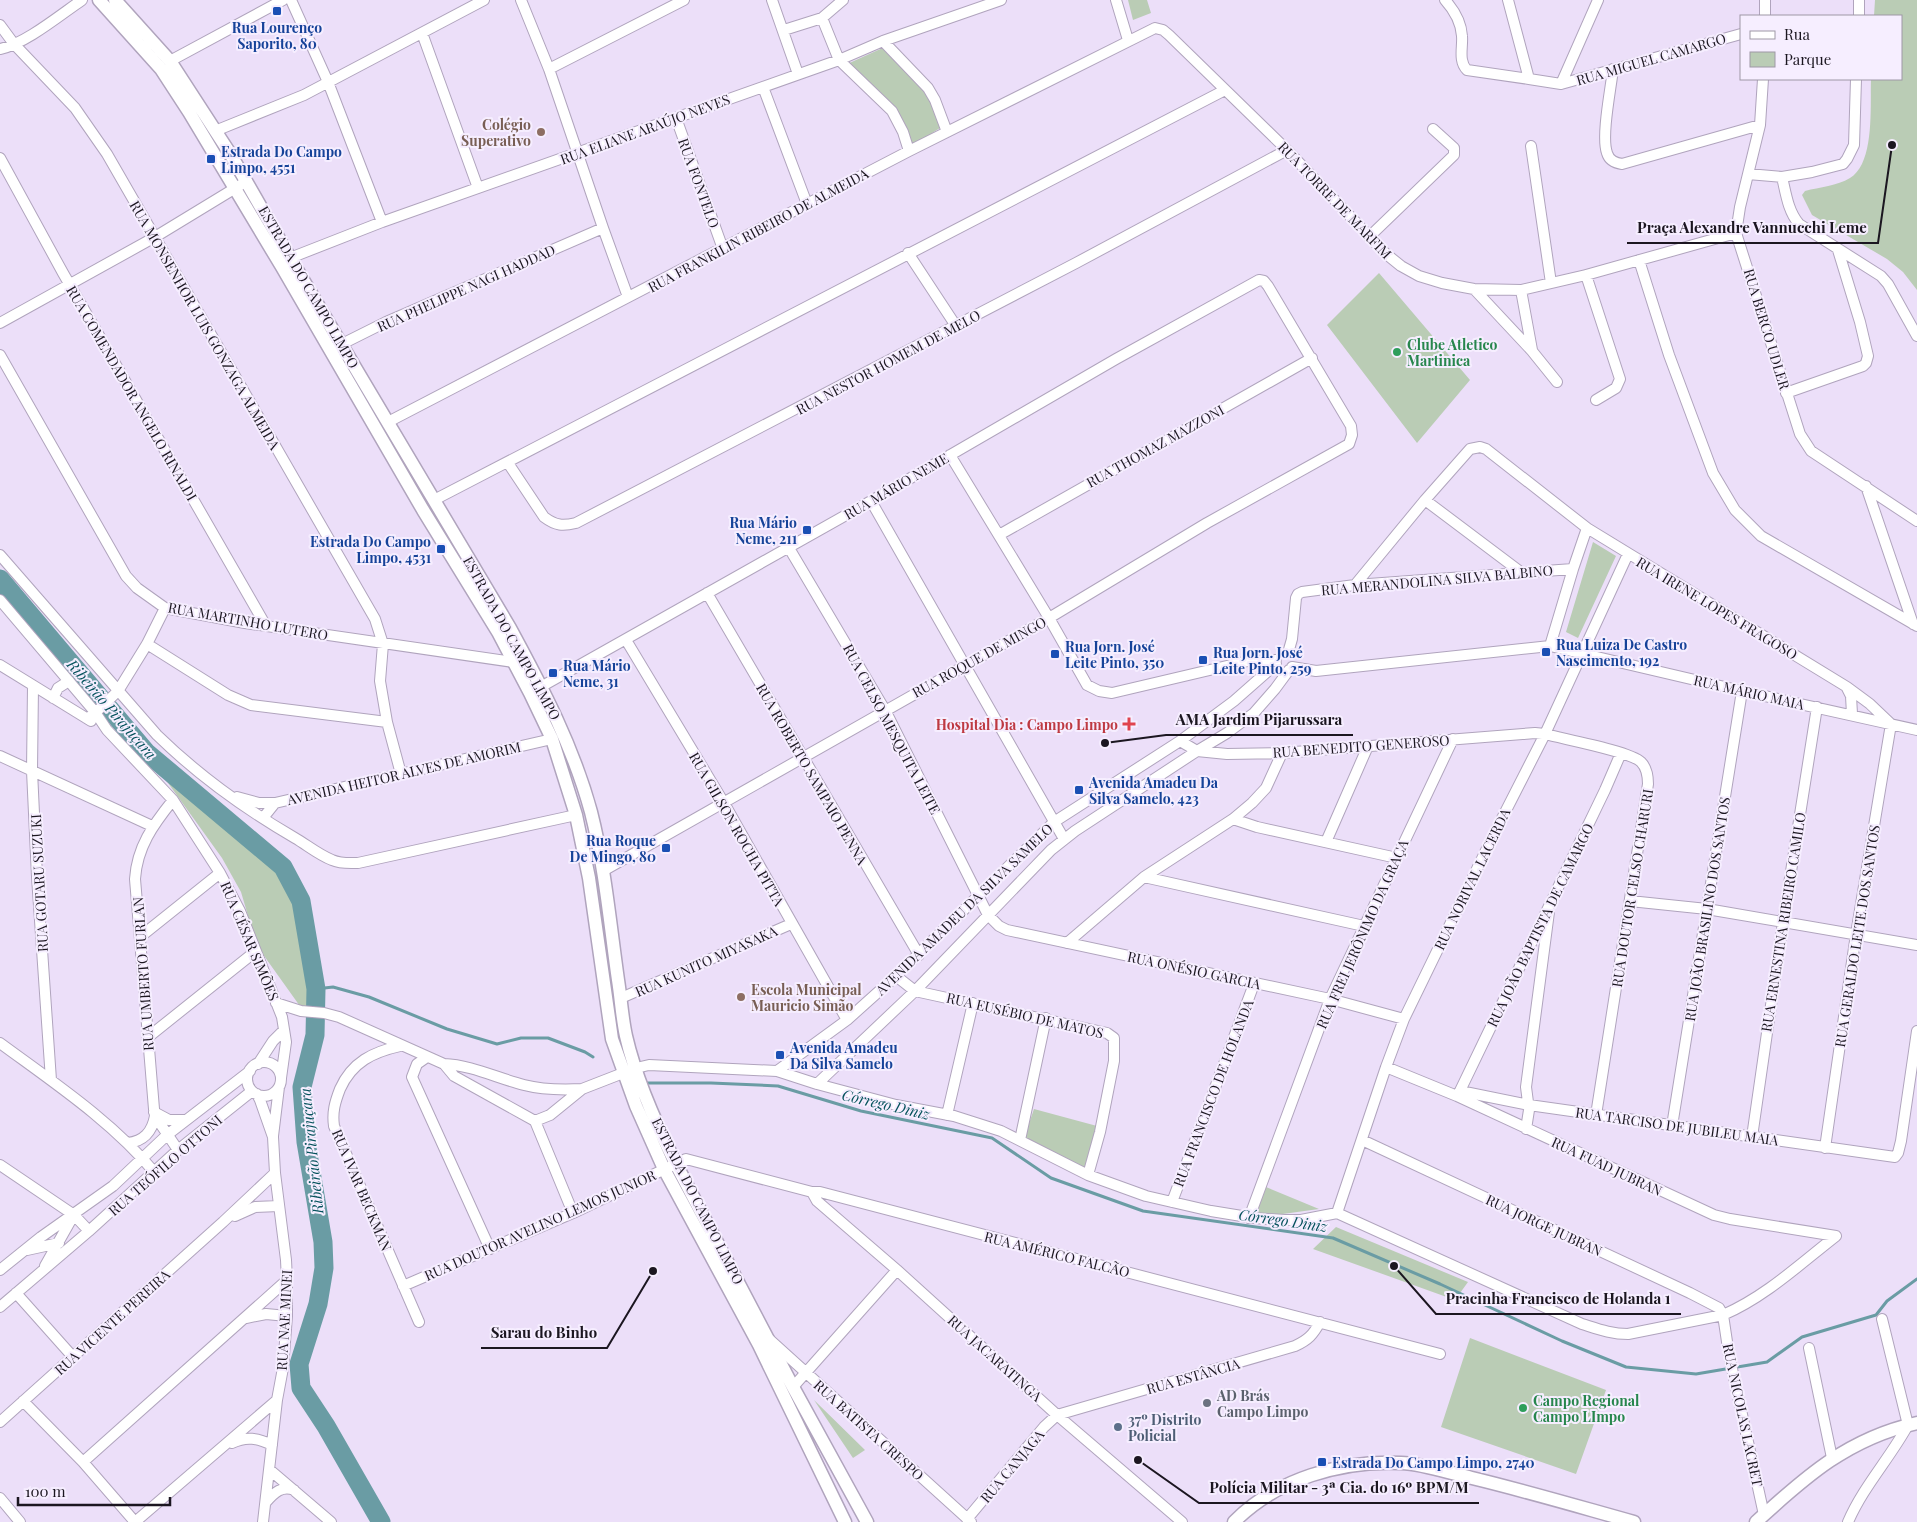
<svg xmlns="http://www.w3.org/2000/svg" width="1917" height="1522" font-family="'Playfair Display',serif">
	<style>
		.green { fill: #baccb5 }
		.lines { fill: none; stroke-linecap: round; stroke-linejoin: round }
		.stream { stroke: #6a9ca4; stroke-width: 3 }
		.river { stroke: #6a9ca4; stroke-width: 19 }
		.minor-casing { stroke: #b0a4bd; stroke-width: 12 }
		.major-casing { stroke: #b0a4bd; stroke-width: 15 }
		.minor { stroke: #fff; stroke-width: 10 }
		.major { stroke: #fff; stroke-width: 12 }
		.transit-dot { fill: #1a4fb4; stroke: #f6eeff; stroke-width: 2 }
		.education-dot { fill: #8d6e63; stroke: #f6eeff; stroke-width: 2 }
		.leisure-dot { fill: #2e9e5b; stroke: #f6eeff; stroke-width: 2 }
		.health-dot { fill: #e0444e; stroke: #f6eeff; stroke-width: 2 }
		.worship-dot { fill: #6b7280; stroke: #f6eeff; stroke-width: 2 }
		.service-dot { fill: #5c6f8a; stroke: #f6eeff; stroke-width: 2 }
		.labels { text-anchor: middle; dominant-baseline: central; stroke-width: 4; stroke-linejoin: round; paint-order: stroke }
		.transit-label { font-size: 14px; font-weight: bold; fill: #164399; stroke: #f6eeff; text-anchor: start }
		.street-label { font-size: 14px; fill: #1b1620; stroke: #f6eeff }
		.education-label { font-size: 14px; font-weight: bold; fill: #785e54; stroke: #f6eeff; text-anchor: end }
		.leisure-label { font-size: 14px; font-weight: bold; fill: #27864d; stroke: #f6eeff; text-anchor: start }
		.health-label { font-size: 14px; font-weight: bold; fill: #be3a42; stroke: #f6eeff; text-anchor: end }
		.worship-label { font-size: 14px; font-weight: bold; fill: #5b616d; stroke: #f6eeff; text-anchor: start }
		.service-label { font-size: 14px; font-weight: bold; fill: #4e5e75; stroke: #f6eeff; text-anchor: start }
		.water-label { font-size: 15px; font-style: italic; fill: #05525c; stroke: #f6eeff }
		.leader { fill: none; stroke: #1b1620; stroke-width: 2 }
		.callout-dot { fill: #1b1620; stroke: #f6eeff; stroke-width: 2 }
		.callout-label { font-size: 15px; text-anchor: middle; font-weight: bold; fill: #1b1620; stroke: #f6eeff; stroke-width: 4; stroke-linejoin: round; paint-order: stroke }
	</style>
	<rect width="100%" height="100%" fill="#ecdff9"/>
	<path class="green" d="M1128,0h19l4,13 -18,7z
		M1875,0h42v290l-14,-18 -16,-13 -75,-44 -10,-20 3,-4c15,-4 32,-5 45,-13 25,-15 20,-72 21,-99h30v-63h-27z
		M887,46l39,42 14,40 -28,18 -5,-11 -62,-70z
		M1379,273l91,107 -53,63 -90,-118z
		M1593,542l23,14 -38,82 -12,-6z
		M163,776l73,52 44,47 24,42 6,62 5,26 -13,4 -45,-63 -16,-54 -19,-34z
		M1034,1109l63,17 -13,46 -60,-34z
		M1266,1187l53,22 -66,9z
		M1336,1227l132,55 -13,18 -142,-51z
		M1470,1338l136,52 -30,84 -135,-47z
		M814,1400l51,50 -12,8z"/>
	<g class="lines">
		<path class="stream" d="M316,989l17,-2 36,10 78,32 50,15 24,-6h27l37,14 8,5
			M647,1083h64l67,3 83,25 131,27 59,40 92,33 190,27 107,46 122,57 64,26 70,7 71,-12 35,-25 74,-22 11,-14 30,-22"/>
		<path class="river" d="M0,579l146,173 137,115 18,34 15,88 -1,46 -13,52 4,55 17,100 1,26 -6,36 -19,60 2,24 25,38 55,96"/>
		<g class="minor-casing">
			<path id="minor" d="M291,0l37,82 54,140
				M521,0l28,69 54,159 25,69
				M772,0l26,74
				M1116,0l12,40
				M1445,0c9,10 16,21 17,36 1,11 -4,25 5,34l62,9
				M1508,0l21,79 32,5 180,-50
				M1765,0v16
				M1859,16v-16
				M822,18l17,42 53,51 11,21 6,19
				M0,25l14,19 61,64 32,46 268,465 8,25 -3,37 7,41 14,52
				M784,30l38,-12 21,-18
				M422,33l56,155
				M883,41l45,47 7,12 12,32
				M0,49c25,-5 60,-34 82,-49
				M170,61l113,-61
				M549,69l135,-69
				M1613,69c-2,19 -12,67 -6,84 2,7 8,10 15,11l138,-39
				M1763,79l-3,46 -20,82 -4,26 64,201 11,17 106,70
				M1561,84l37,-84
				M763,87l44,117
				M676,118l47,131
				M215,131l89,-36 180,-95
				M1531,146l20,137
				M0,158l63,115 203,353
				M1748,174l34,3 30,-5 31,-8 4,-5 7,-14 2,-66
				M1782,177c4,17 6,34 17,47l82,52 7,8 29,52
				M1369,237l85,-82v-7l-21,-19
				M908,253l48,73
				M290,258l92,-36 457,-162 44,-19 118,-41
				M1639,260l30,95 44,118 22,37 26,26 156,90
				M1586,275l34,104 -4,9 -20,12
				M1474,289l58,62 25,31
				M1521,290l11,60
				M0,323l155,-86 92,-56
				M336,347l50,-25 217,-94
				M0,355l126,221 11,12 28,20 80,15 268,39
				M1786,393l77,-27 3,-3 2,-7 -8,-34 -22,-72
				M388,422l521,-271 246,-123 8,2 6,5 118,115 98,103 16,13 18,10 23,7 32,6 47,1 65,-15 150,-42
				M950,455l99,163 38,67 12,6 13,2 136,-32 28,-1
				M508,463l36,54c12,9 19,9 32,6l500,-260 211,-113
				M1866,486l47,138
				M434,500l791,-410
				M1425,500l97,73
				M871,501l193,338
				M1587,528l260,159 23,17 20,19
				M999,535l313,-177
				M789,548l96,162 103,205 11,11 8,4 323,69 74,20
				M0,555l157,180c41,40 88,74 138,103 12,7 24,17 37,22 9,4 17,3 26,3l218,-48
				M1355,585l70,-85 45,-51 10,-2 6,2 101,79 -14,41 -23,77
				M707,593l212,362
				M0,600l95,112 12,18 66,70 47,73 20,38 42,106 4,25 -5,36
				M626,640l98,163 123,217
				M147,644l81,51 23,10 136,17
				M1288,653l4,-14 4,-41 2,-4 4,-2 53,-7 218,-16
				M0,665l91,56
				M1292,667l24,4 234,-25 192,45 175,39
				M33,686l-1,85 5,106 14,203
				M1847,688l4,8 1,18
				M530,693l341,-192 245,-142 143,-79 5,1 4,5 83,140 1,9 -3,9 -142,79 -158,95 -446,253
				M53,698l5,-10 11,-7
				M86,718l6,-2 26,-25 29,-47 18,-36
				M1180,741l17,10 30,3 55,-1 253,-20 10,1c18,5 85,17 96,28 6,6 7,14 7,22l-52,331
				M0,756l152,70
				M237,797l22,6h16
				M173,800c-20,25 -36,47 -38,79l19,230 1,7 23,34
				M263,818l12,-15 277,-64
				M1233,819l24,8 140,31
				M1326,842l42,-96
				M1144,877l220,49
				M1630,901l77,8 210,36
				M140,937l80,-64
				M1067,943l77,-66 89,-58 19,-16 14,-15 16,-35
				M896,976l19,15 192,42 7,5v23l-14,71 -12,43
				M621,998l170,-74
				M276,1003l25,8 23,2 15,4 105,47c27,1 53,14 80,21 19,5 38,5 58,4
				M147,1038l109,-87
				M0,1043c53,39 113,79 155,130
				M400,1046c-27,6 -48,16 -60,43 -5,13 -8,23 -6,37l85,196
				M427,1057l-10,7 -5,13 78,172
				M247 1079a17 17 0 1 1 34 0a17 17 0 1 1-34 0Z
				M258,1064l15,-23 11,-11
				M444,1064l10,12 81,45
				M1386,1067l71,29 257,119 16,4 106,17
				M777,1071l70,-51 49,-44 158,-154 126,-81 54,-40 42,-37
				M817,1084l98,-93 136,-141 24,-19 122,-80 30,-18 27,-20 21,-24 14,-19
				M1460,1091l69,14 366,52 3,-4 3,-12 16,-110
				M257,1094l3,6 13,37 2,36 11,87 1,20v36l-4,52 -6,32 -14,122
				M1458,1095l147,-305 16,-37
				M154,1112l15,8h16
				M947,1115l26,-112
				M535,1121l15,-6 32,-26 54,-21 13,-3 128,6 40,13 79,21 58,11 47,15 87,44 58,21 65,15 43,7 31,2h16l36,-7 245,111c16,5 29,10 46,10l95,-19c42,-18 77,-51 113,-79
				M535,1121l38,92
				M1672,1126l70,-435
				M1526,1129l3,-19 -3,-23 23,-175
				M273,1136l6,-49
				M1752,1137l31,-215 34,-215
				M1020,1140l26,-122
				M1362,1140l328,153 29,15 4,7 6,40 35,160
				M128,1143c16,-2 24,-11 27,-27
				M1825,1148l31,-214 35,-210
				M0,1165l74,50 15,16
				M812,1192l5,9 80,69 160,145 125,107
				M1172,1202l82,-218
				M1337,1213l49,-146 18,-48 89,-183 52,-102 83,-180
				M235,1216l20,-9 24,-1
				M1249,1218l81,-219 123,-260
				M27,1250l32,-7
				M45,1266l27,-48
				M0,1270l41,-33 72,-51 54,-51 83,-64
				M403,1286l170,-73 113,-54 126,33h8l620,162
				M16,1293l57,64
				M0,1307l89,-76 89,-81 74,-59
				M246,1318l20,-4 21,2
				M770,1340l201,182
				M1809,1348l23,110
				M793,1387l104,-117
				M23,1401l60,61 52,60 142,-122
				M0,1422l223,-200 52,-49
				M232,1443c14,-7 26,-5 40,2
				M83,1462l204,-182
				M270,1470l61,52
				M0,1498l20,24
				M266,1502c8,-9 16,-17 28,-12
				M967,1519l77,-92 13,-12 238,-69c13,-6 18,-11 25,-24
				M1848,1522c15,-35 42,-64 60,-97l-26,-106"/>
		</g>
		<g class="major-casing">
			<path id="major" d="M99,0l62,69 28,43 93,155 141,243 75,122 32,61 22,46 24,76 13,63 23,161 24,67 28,63 95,176 86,177
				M115,0l55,61 61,94 59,103 220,370c32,59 63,118 81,184 14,55 19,112 27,168 3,19 4,38 8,56 10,44 30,88 50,128l117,223 74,135
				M1234,1522c42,-43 108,-62 167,-59 24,1 48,10 71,15 54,13 108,29 162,44
				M1756,1522c50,-46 93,-84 161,-99"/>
		</g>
		<use href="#minor" class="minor"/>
		<use href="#major" class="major"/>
	</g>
	<g class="transit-dot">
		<rect x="272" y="6" width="10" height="10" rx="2.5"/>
		<rect x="206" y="154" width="10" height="10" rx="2.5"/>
		<rect x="802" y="525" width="10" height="10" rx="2.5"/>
		<rect x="436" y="544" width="10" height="10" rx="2.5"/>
		<rect x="1541" y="647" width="10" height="10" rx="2.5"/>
		<rect x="1050" y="649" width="10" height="10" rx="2.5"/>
		<rect x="1198" y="655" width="10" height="10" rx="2.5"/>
		<rect x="548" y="668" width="10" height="10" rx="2.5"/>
		<rect x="1074" y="785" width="10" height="10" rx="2.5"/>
		<rect x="661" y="843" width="10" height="10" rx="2.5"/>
		<rect x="775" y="1050" width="10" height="10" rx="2.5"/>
		<rect x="1317" y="1457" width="10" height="10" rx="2.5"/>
	</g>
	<g class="education-dot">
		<circle cx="541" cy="132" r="5"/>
		<circle cx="741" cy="997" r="5"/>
	</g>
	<g class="leisure-dot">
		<circle cx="1397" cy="352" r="5"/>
		<circle cx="1523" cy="1408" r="5"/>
	</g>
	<path class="health-dot" d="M1126.5 716.5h5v5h5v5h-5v5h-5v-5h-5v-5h5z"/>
	<circle class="worship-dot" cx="1207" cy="1403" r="5"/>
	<circle class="service-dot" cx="1118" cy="1427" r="5"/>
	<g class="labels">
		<g class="transit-label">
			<text x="277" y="27" text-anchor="middle">Rua Lourenço<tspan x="277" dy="16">Saporito, 80</tspan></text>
			<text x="221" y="151">Estrada Do Campo<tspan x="221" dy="16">Limpo, 4551</tspan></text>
			<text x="797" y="522" text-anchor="end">Rua Mário<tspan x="797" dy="16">Neme, 211</tspan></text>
			<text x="431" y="541" text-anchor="end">Estrada Do Campo<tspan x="431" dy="16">Limpo, 4531</tspan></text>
			<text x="1556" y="644">Rua Luiza De Castro<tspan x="1556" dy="16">Nascimento, 192</tspan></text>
			<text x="1065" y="646">Rua Jorn. José<tspan x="1065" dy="16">Leite Pinto, 350</tspan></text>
			<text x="1213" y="652">Rua Jorn. José<tspan x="1213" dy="16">Leite Pinto, 259</tspan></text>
			<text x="563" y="665">Rua Mário<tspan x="563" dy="16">Neme, 31</tspan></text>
			<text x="1089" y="782">Avenida Amadeu Da<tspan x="1089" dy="16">Silva Samelo, 423</tspan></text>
			<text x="656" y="840" text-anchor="end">Rua Roque<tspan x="656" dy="16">De Mingo, 80</tspan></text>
			<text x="790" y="1047">Avenida Amadeu<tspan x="790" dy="16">Da Silva Samelo</tspan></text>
			<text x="1332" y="1462">Estrada Do Campo Limpo, 2740</text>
		</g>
		<g class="street-label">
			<text transform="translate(1651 59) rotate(-16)">RUA MIGUEL CAMARGO</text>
			<text transform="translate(645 129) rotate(-20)">RUA ELIANE ARAÚJO NEVES</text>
			<text transform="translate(699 183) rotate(70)">RUA FONTELO</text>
			<text transform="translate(1335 200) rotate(46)">RUA TORRE DE MARFIM</text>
			<text transform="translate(758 230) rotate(-28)">RUA FRANKILIN RIBEIRO DE ALMEIDA</text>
			<text transform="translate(309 287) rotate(60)">ESTRADA DO CAMPO LIMPO</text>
			<text transform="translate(466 288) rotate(-24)">RUA PHELIPPE NAGI HADDAD</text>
			<text transform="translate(205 325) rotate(60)">RUA MONSENHOR LUIS GONZAGA ALMEIDA</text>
			<text transform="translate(1767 329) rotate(73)">RUA BERCO UDLER</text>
			<text transform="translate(888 362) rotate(-28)">RUA NESTOR HOMEM DE MELO</text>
			<text transform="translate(132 393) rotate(60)">RUA COMENDADOR ANGELO RINALDI</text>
			<text transform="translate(1155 446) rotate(-29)">RUA THOMAZ MAZZONI</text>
			<text transform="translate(896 486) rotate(-30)">RUA MÁRIO NEME</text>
			<text transform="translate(1437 580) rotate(-5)">RUA MERANDOLINA SILVA BALBINO</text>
			<text transform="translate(1717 608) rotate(31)">RUA IRENE LOPES FRAGOSO</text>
			<text transform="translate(248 621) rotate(10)">RUA MARTINHO LUTERO</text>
			<text transform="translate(512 638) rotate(61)">ESTRADA DO CAMPO LIMPO</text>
			<text transform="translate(979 657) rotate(-29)">RUA ROQUE DE MINGO</text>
			<text transform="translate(1749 692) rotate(13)">RUA MÁRIO MAIA</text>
			<text transform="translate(892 729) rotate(62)">RUA CELSO MESQUITA LEITE</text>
			<text transform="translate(1361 746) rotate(-4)">RUA BENEDITO GENEROSO</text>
			<text transform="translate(404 773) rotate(-13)">AVENIDA HEITOR ALVES DE AMORIM</text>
			<text transform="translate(812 774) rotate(60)">RUA ROBERTO SAMPAIO PENNA</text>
			<text transform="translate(737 829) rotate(60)">RUA GILSON ROCHA PITTA</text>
			<text transform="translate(1472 879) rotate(-64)">RUA NORIVAL LACERDA</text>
			<text transform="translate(39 883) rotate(-93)">RUA GOTARU SUZUKI</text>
			<text transform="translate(1632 888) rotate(-81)">RUA DOUTOR CELSO CHARURI</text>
			<text transform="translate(964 909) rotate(-44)">AVENIDA AMADEU DA SILVA SAMELO</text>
			<text transform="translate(1707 909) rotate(-81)">RUA JOÃO BRASILINO DOS SANTOS</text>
			<text transform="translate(1783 922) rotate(-81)">RUA ERNESTINA RIBEIRO CAMILO</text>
			<text transform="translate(1540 925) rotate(-64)">RUA JOÃO BAPTISTA DE CAMARGO</text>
			<text transform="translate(1362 934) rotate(-66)">RUA FREI JERÔNIMO DA GRAÇA</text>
			<text transform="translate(1857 936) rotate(-81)">RUA GERALDO LEITE DOS SANTOS</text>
			<text transform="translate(250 941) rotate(67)">RUA CÉSAR SIMÕES</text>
			<text transform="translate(706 961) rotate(-24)">RUA KUNITO MIYASAKA</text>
			<text transform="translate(1194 970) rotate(12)">RUA ONÉSIO GARCIA</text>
			<text transform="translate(143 974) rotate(-94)">RUA UMBERTO FURLAN</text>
			<text transform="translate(1025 1015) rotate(13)">RUA EUSÉBIO DE MATOS</text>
			<text transform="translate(1213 1093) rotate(-69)">RUA FRANCISCO DE HOLANDA</text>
			<text transform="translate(1677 1126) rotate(8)">RUA TARCISO DE JUBILEU MAIA</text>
			<text transform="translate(165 1165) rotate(-41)">RUA TEÓFILO OTTONI</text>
			<text transform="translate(1607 1166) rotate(25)">RUA FUAD JUBRAN</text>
			<text transform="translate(362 1190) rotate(67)">RUA IVAR BECKMAN</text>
			<text transform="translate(698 1201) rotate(63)">ESTRADA DO CAMPO LIMPO</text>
			<text transform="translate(540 1225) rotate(-24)">RUA DOUTOR AVELINO LEMOS JUNIOR</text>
			<text transform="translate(1544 1225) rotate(25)">RUA JORGE JUBRAN</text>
			<text transform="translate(1057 1254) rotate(14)">RUA AMÉRICO FALCÃO</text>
			<text transform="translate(284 1320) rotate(-87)">RUA NAE MINEI</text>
			<text transform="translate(112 1322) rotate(-42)">RUA VICENTE PEREIRA</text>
			<text transform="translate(995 1358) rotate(42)">RUA JACARATINGA</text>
			<text transform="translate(1193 1376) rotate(-16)">RUA ESTÂNCIA</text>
			<text transform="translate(1743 1415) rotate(78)">RUA NICOLAS LACRET</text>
			<text transform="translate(869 1430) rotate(42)">RUA BATISTA CRESPO</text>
			<text transform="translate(1012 1466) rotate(-50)">RUA CANJAGA</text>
		</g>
		<g class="education-label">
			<text x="531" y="124">Colégio<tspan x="531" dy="16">Superativo</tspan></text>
			<text x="751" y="989" text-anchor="start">Escola Municipal<tspan x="751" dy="16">Mauricio Simão</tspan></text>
		</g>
		<g class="leisure-label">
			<text x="1407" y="344">Clube Atletico<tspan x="1407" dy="16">Martinica</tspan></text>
			<text x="1533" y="1400">Campo Regional<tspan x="1533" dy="16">Campo LImpo</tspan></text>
		</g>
		<g class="health-label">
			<text x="1118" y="724">Hospital Dia : Campo Limpo</text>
		</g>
		<g class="worship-label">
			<text x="1217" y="1395">AD Brás<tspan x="1217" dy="16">Campo Limpo</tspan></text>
		</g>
		<g class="service-label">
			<text x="1128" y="1419">37º Distrito<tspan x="1128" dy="16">Policial</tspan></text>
		</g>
		<g class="water-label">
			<text transform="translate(112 709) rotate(49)">Ribeirão Pirajuçara</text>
			<text transform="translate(886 1104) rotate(13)">Córrego Diniz</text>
			<text transform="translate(311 1151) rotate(-96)">Ribeirão Pirajuçara</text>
			<text transform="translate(1283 1220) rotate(8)">Córrego Diniz</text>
		</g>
	</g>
	<path class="leader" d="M1892 145L1878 243H1627M1105 743L1166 735H1353M1394 1266L1436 1314H1681M653 1271L607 1348H481M1138 1460L1199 1503H1479"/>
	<g class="callout-dot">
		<circle cx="1892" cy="145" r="5"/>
		<circle cx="1105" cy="743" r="5"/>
		<circle cx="1394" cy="1266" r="5"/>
		<circle cx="653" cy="1271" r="5"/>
		<circle cx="1138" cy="1460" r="5"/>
	</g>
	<g class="callout-label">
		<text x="1752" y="233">Praça Alexandre Vannucchi Leme</text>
		<text x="1259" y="725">AMA Jardim Pijarussara</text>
		<text x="1558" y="1304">Pracinha Francisco de Holanda 1</text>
		<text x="544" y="1338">Sarau do Binho</text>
		<text x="1339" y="1493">Polícia Militar - 3ª Cia. do 16º BPM/M</text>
	</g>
	<rect x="1740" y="15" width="162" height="65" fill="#f6eeff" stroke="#9e98a6"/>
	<rect x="1750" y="31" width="25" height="8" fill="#ffffff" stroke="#9e98a6"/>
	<text x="1784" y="40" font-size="15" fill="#1b1620">Rua</text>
	<rect x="1750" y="52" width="25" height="15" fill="#baccb5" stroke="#9e98a6"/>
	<text x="1784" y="65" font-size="15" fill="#1b1620">Parque</text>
	<path d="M18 1497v8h152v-8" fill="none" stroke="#1b1620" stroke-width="2.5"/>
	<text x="25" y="1497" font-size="15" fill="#1b1620" stroke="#f6eeff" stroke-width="4" paint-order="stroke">100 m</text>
</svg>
